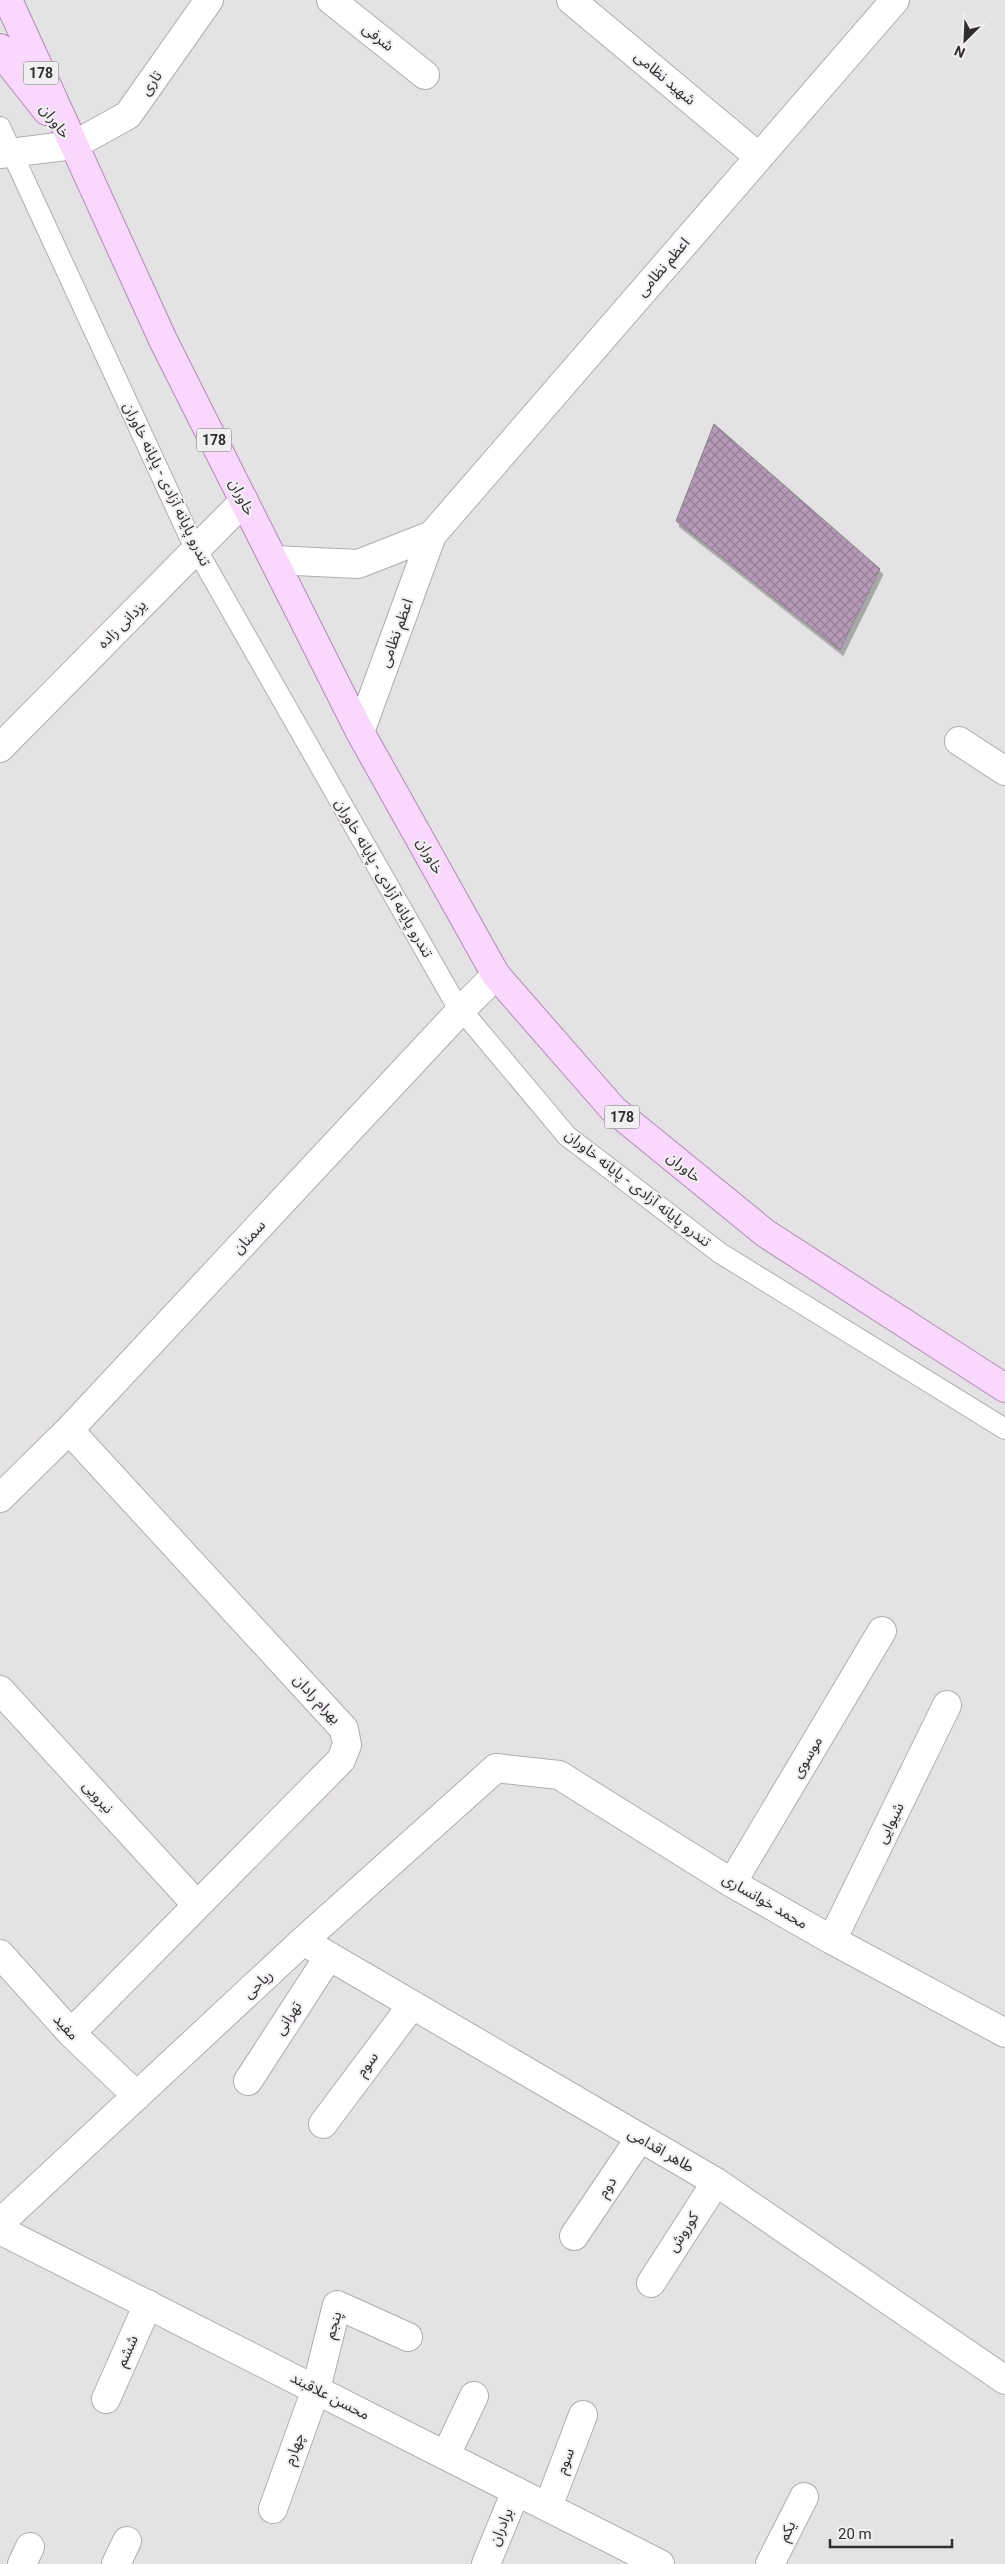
<svg xmlns="http://www.w3.org/2000/svg" width="1005" height="2564" font-family="Roboto,'Noto Sans Arabic',sans-serif">
	<style>
		.building { fill: url(#building-cross-hatch); stroke: #858285; filter: url(#shadow) }
		.lines { fill: none; stroke-linecap: round; stroke-linejoin: round }
		.service-casing { stroke: #b0adb0; stroke-width: 22 }
		.minor-casing { stroke: #b0adb0; stroke-width: 30 }
		.tertiary-casing { stroke: #b0adb0; stroke-width: 30 }
		.secondary-casing { stroke: #b0adb0; stroke-width: 30 }
		.primary-casing { stroke: #b08ab4; stroke-width: 30 }
		.service { stroke: #fff; stroke-width: 20 }
		.minor { stroke: #fff; stroke-width: 28 }
		.tertiary { stroke: #fff; stroke-width: 28 }
		.secondary { stroke: #fff; stroke-width: 28 }
		.primary { stroke: #fad7fd; stroke-width: 28 }
		.labels { text-anchor: middle; dominant-baseline: central; stroke-width: 4; stroke-linejoin: round; paint-order: stroke }
		.shield { fill: #f2eff3; stroke: #6a676a; stroke-width: 1 }
		.shield-label { font-size: 14px; font-weight: bold; fill: #2f2d2f }
		.street-label { font-size: 15px; fill: #2f2d2f; stroke: #f2eff3 }
	</style>
	<defs>
		<pattern id="building-cross-hatch" width="8" height="8" patternUnits="userSpaceOnUse" patternTransform="scale(1.25)"><rect width="8" height="8" fill="#b59bb8"/><path d="M0 0l8 8M0 8l8-8" fill="none" stroke="#947f96"/></pattern>
		<filter id="shadow"><feDropShadow dx="3" dy="5.5" stdDeviation="0" flood-color="#0004"/></filter>
	</defs>
	<rect width="100%" height="100%" fill="#e5e2e5"/>
	<path class="building" d="M714,424l166,145 -40,81 -164,-129z"/>
	<g class="lines">
		<g class="service-casing">
			<path id="service" d="M0,127l190,411 264,463 113,135 153,117 285,176"/>
		</g>
		<g class="minor-casing">
			<path id="minor" d="M331,0l94,75
				M571,0l188,157
				M74,145l54,-30 81,-115
				M959,741l46,30
				M0,748l244,-247
				M69,1430l275,299 3,16 -6,15 -270,273
				M0,1498l69,-68 392,-420 35,-35
				M0,1690l196,214
				M732,1883l150,-252
				M832,1940l115,-235
				M303,1941l413,241 289,198
				M0,1954l71,79 66,63
				M248,2081l81,-125
				M323,2124l89,-119
				M0,2223l303,-282 193,-173 63,7 173,108 100,57 173,93
				M0,2230l660,334
				M574,2236l66,-98
				M651,2283l65,-101
				M106,2399l42,-95
				M446,2455l28,-59
				M548,2507l35,-92
				M273,2509l43,-120 21,-84 71,32
				M22,2564l8,-17
				M116,2564l11,-23
				M486,2564l30,-73
				M770,2564l34,-67"/>
		</g>
		<g class="tertiary-casing">
			<path id="tertiary" d="M274,560l84,4 74,-29
				M360,732l72,-197 463,-535"/>
		</g>
		<g class="secondary-casing">
			<path id="secondary" d="M0,154l74,-9"/>
		</g>
		<g class="primary-casing">
			<path id="primary" d="M8,0l155,340 197,392 136,243 117,134 152,124 240,155
				M0,48l5,10 42,53"/>
		</g>
		<use href="#service" class="service"/>
		<use href="#minor" class="minor"/>
		<use href="#tertiary" class="tertiary"/>
		<use href="#secondary" class="secondary"/>
		<use href="#primary" class="primary"/>
	</g>
	<g class="labels">
		<g class="shield">
			<rect x="23.5" y="61.5" width="35" height="23" rx="4"/>
			<rect x="196.5" y="428.5" width="35" height="23" rx="4"/>
			<rect x="604.5" y="1105.5" width="35" height="23" rx="4"/>
		</g>
		<g class="shield-label">
			<text x="41" y="73">178</text>
			<text x="214" y="440">178</text>
			<text x="622" y="1117">178</text>
		</g>
		<g class="street-label">
			<text transform="translate(378 37) rotate(38)">شرفی</text>
			<text transform="translate(665 78) rotate(40)">شهید نظامی</text>
			<text transform="translate(151 83) rotate(-55)">تاری</text>
			<text transform="translate(55 121) rotate(52)">خاوران</text>
			<text transform="translate(663 267) rotate(-49)">اعظم نظامی</text>
			<text transform="translate(167 484) rotate(64)">تندرو پایانه آزادی - پایانه خاوران</text>
			<text transform="translate(242 497) rotate(63)">خاوران</text>
			<text transform="translate(122 624) rotate(-45)">یزدانی زاده</text>
			<text transform="translate(396 633) rotate(-70)">اعظم نظامی</text>
			<text transform="translate(430 856) rotate(61)">خاوران</text>
			<text transform="translate(384 878) rotate(60)">تندرو پایانه آزادی - پایانه خاوران</text>
			<text transform="translate(684 1167) rotate(39)">خاوران</text>
			<text transform="translate(638 1188) rotate(38)">تندرو پایانه آزادی - پایانه خاوران</text>
			<text transform="translate(249 1237) rotate(-47)">سمنان</text>
			<text transform="translate(317 1699) rotate(47)">بهرام رادان</text>
			<text transform="translate(807 1757) rotate(-59)">موسوی</text>
			<text transform="translate(98 1797) rotate(48)">نیرویی</text>
			<text transform="translate(890 1823) rotate(-64)">شیوایی</text>
			<text transform="translate(765 1901) rotate(30)">محمد خوانساری</text>
			<text transform="translate(258 1984) rotate(-43)">ریاحی</text>
			<text transform="translate(288 2018) rotate(-57)">تهرانی</text>
			<text transform="translate(66 2027) rotate(47)">مفید</text>
			<text transform="translate(367 2064) rotate(-53)">سوم</text>
			<text transform="translate(661 2150) rotate(30)">طاهر اقدامی</text>
			<text transform="translate(607 2187) rotate(-56)">دوم</text>
			<text transform="translate(683 2232) rotate(-57)">کوروش</text>
			<text transform="translate(333 2325) rotate(-73)">پنجم</text>
			<text transform="translate(127 2351) rotate(-66)">ششم</text>
			<text transform="translate(330 2396) rotate(27)">محسن علاقبند</text>
			<text transform="translate(294 2449) rotate(-70)">چهارم</text>
			<text transform="translate(565 2461) rotate(-69)">سوم</text>
			<text transform="translate(501 2527) rotate(-67)">برادران</text>
			<text transform="translate(787 2531) rotate(-63)">یکم</text>
		</g>
	</g>
	<g transform="translate(965 40) rotate(204)" stroke="#f2eff3" stroke-width="4" paint-order="stroke">
	<path d="M0-4L9 19L0 12L-9 19Z" fill="#2f2d2f"/>
	<text y="-8" font-size="14" font-weight="bold" text-anchor="middle" fill="#2f2d2f">N</text>
	</g>
	<path d="M830 2539v8h122v-8" fill="none" stroke="#2f2d2f" stroke-width="2.5"/>
	<text x="838" y="2539" font-size="15" fill="#2f2d2f" stroke="#f2eff3" stroke-width="4" paint-order="stroke">20 m</text>
</svg>
